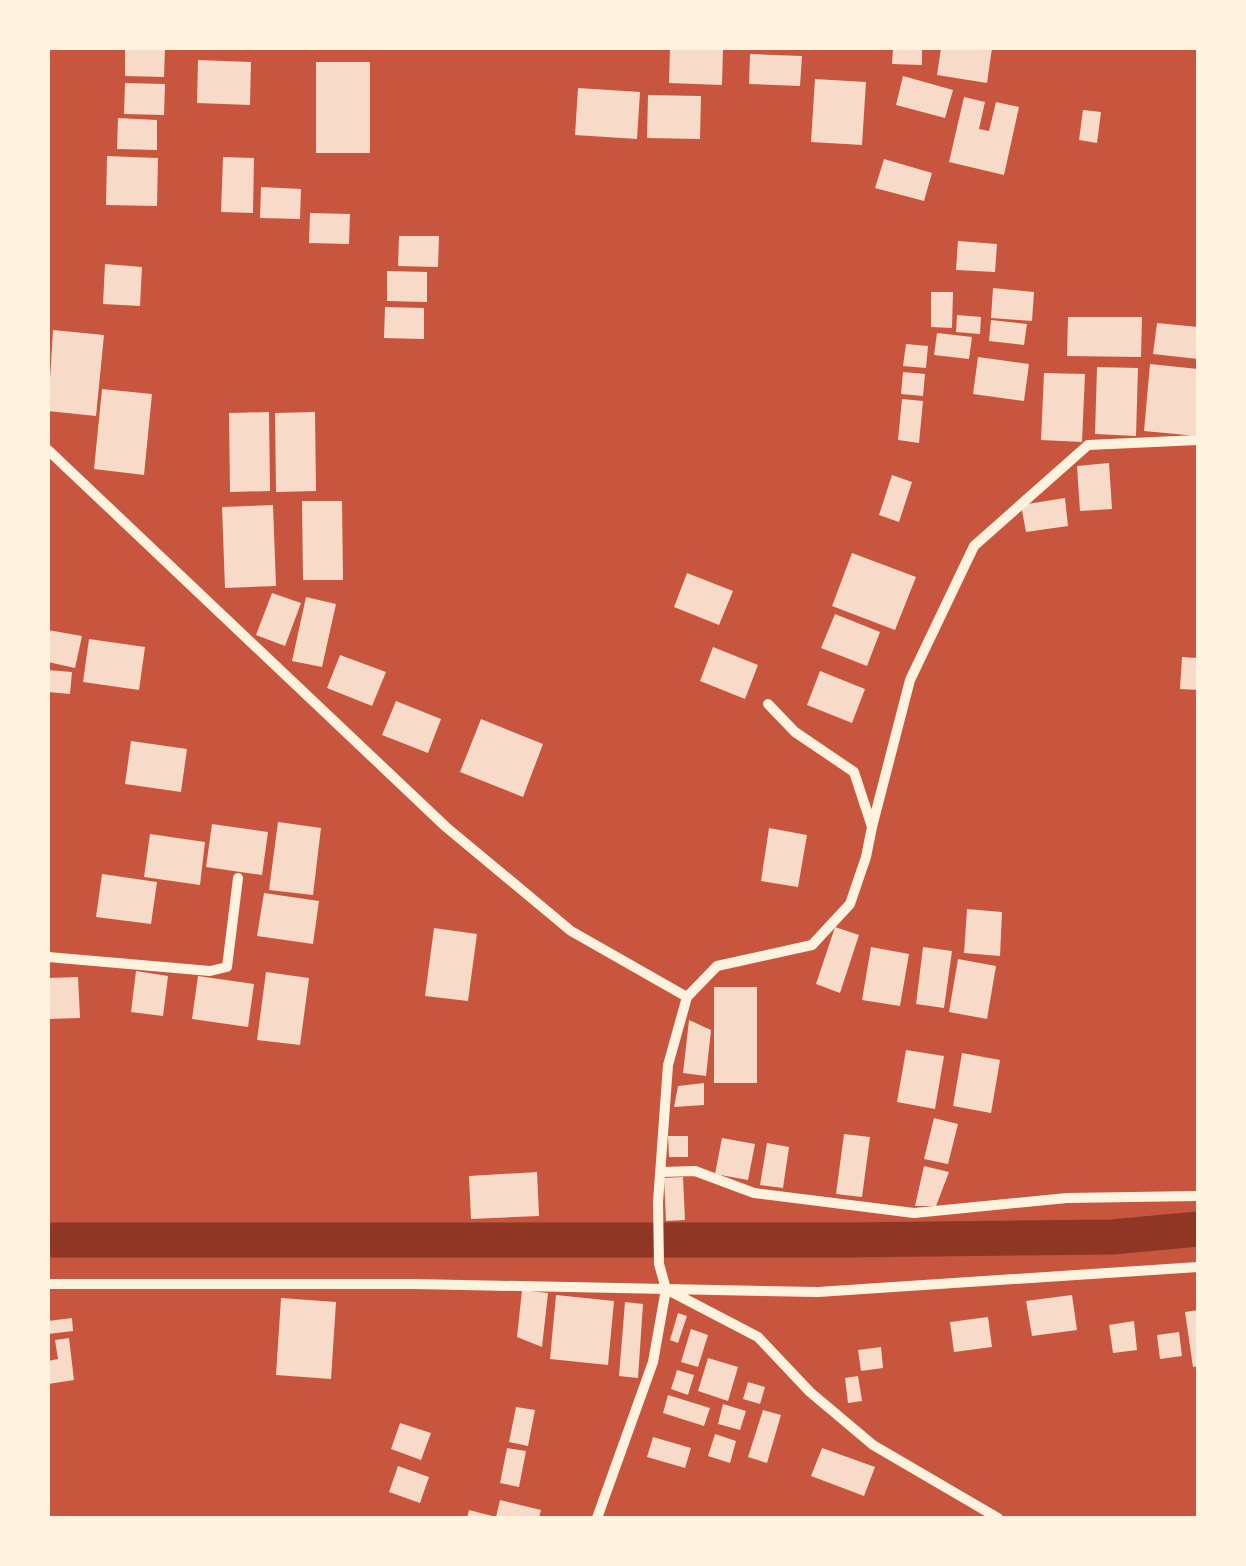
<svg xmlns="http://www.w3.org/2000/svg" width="1246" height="1566" font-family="'Roboto Condensed',sans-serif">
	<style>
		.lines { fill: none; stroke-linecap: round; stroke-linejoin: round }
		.canal { stroke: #8f3625; stroke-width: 35 }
		.building { fill: #f7dbc8 }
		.minor { stroke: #fff3e0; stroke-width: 10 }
	</style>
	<rect width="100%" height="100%" fill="#c8553d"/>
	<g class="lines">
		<path class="canal" d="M48,1240h797l267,-3 86,-8"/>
	</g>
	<path class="building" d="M125,48h40l-1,29 -39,-1z
		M670,48h53l-1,37 -53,-2z
		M893,48h29v17l-30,-1z
		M941,48h51l-5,35 -50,-8z
		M750,54l52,2 -2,30 -51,-2z
		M198,60l53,2 -1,43 -53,-2z
		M316,62h54v91h-54z
		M903,76l50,14 -8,28 -49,-13z
		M815,79l51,3 -4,63 -51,-3z
		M125,83l40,1 -1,31 -40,-1z
		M578,88l62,4 -3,47 -62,-4z
		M648,95l53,1 -1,43 -53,-1z
		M964,97l21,5 -6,27 10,2 7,-29 23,5 -15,68 -55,-13z
		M1083,110l18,2 -4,31 -18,-3z
		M118,118l39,2v30l-40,-1z
		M107,156l51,2 -1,48 -51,-1z
		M223,157l31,1 -1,55 -32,-1z
		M884,159l48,14 -8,28 -49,-13z
		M261,187l40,2 -1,30 -40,-1z
		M310,213l40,1 -1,30 -40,-1z
		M399,236h40l-1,31 -40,-1z
		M958,241l39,3 -2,28 -39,-2z
		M105,264l37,3 -2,39 -37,-2z
		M387,271l40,1v30l-40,-1z
		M993,288l41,4 -2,29 -41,-3z
		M931,292h22l-1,36 -21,-1z
		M385,307l39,1v31l-40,-1z
		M957,315l24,2 -1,17 -24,-2z
		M1068,317h74l-1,40 -74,-1z
		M991,320l36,4 -3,21 -35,-4z
		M1157,323l41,4v32l-45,-5z
		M53,330l51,5 -8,81 -48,-5z
		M937,333l35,4 -3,22 -35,-4z
		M906,344l22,2 -2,22 -23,-2z
		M978,357l51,7 -5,37 -51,-7z
		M1150,364l48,5 -1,67 -53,-5z
		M1097,367l41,1 -2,68 -41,-2z
		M903,372l22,2 -2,22 -22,-2z
		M1044,373l41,1 -3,68 -41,-2z
		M102,389l50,5 -8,81 -50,-6z
		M902,399l21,2 -4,42 -21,-3z
		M269,412l1,79 -40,1 -1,-79z
		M315,412l1,79 -40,1 -1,-79z
		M1109,463l3,46 -32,2 -3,-45z
		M892,475l20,7 -13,40 -20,-7z
		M1065,498l3,28 -42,6 -5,-27z
		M302,501h40l1,79h-40z
		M273,505l3,81 -51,2 -3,-81z
		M852,553l64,24 -21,53 -63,-24z
		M687,573l46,18 -14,34 -45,-18z
		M272,593l29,10 -16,43 -29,-11z
		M306,597l30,7 -14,63 -30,-6z
		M835,614l45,18 -13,34 -46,-18z
		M48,630l34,6 -7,32 -27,-6z
		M89,639l56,8 -6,43 -56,-8z
		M713,647l45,18 -13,34 -45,-18z
		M340,655l46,17 -14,34 -45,-18z
		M1182,657l16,1v32l-18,-1z
		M48,670l24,2 -2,22 -22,-2z
		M820,671l45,18 -13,34 -45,-18z
		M396,701l45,18 -13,34 -46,-18z
		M481,719l62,25 -20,53 -63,-25z
		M131,741l56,8 -6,43 -56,-8z
		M278,822l43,6 -8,67 -44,-5z
		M212,824l56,8 -6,43 -56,-8z
		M769,828l38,7 -9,52 -37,-6z
		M150,834l55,8 -5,43 -56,-8z
		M102,874l55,8 -6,42 -55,-7z
		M264,893l55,8 -6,43 -56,-8z
		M967,909l35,3 -2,44 -36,-3z
		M835,927l24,8 -19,58 -24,-9z
		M434,928l43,6 -9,67 -43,-5z
		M871,947l38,7 -9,52 -38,-6z
		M923,947l29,4 -8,57 -28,-4z
		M958,959l38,7 -9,53 -38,-7z
		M136,971l32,5 -5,40 -32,-4z
		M266,972l43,6 -9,67 -43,-5z
		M198,976l56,8 -6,43 -56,-8z
		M78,977l2,41 -32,1v-41z
		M714,987h43v96h-43z
		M689,1020l22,10 -5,46 -23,-3z
		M906,1050l38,6 -9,53 -38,-7z
		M962,1053l38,7 -9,53 -38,-7z
		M704,1083v22l-30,2 4,-21z
		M934,1118l24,6 -10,40 -24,-5z
		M844,1134l26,3 -8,60 -26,-3z
		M668,1136h20v21h-19z
		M722,1138l33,6 -7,36 -33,-6z
		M767,1143l22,4 -6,41 -23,-3z
		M924,1166l25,6 -13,34h-21z
		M537,1172l2,44 -68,3 -2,-43z
		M683,1177l2,43 -19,1 -2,-43z
		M522,1290l26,3 -6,54 -25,-10z
		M556,1295l58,6 -6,64 -58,-6z
		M1072,1295l5,35 -45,6 -6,-35z
		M281,1298l55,4 -5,77 -55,-4z
		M625,1302l18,2 -5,74 -19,-2z
		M1198,1310v56l-5,1 -8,-55z
		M678,1313l9,3 -9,27 -8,-3z
		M988,1317l4,30 -38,5 -4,-30z
		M72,1318l1,13 -25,3v-13z
		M1134,1321l3,29 -24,3 -4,-28z
		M691,1329l17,6 -10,32 -17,-5z
		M1179,1332l3,24 -22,3 -3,-24z
		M69,1338l5,42 -26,4v-23l10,-2 -3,-19z
		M881,1347l2,21 -22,3 -3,-21z
		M708,1358l30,9 -10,34 -30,-10z
		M677,1370l17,5 -6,20 -17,-6z
		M858,1376l4,25 -14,2 -3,-25z
		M748,1382l17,5 -5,17 -17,-5z
		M668,1395l42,13 -6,18 -41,-13z
		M723,1404l23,7 -6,19 -22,-6z
		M516,1407l19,3 -7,36 -19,-4z
		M763,1410l18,5 -14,48 -19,-6z
		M400,1423l31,10 -10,27 -30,-11z
		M715,1434l21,7 -6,22 -22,-7z
		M653,1437l38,11 -6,20 -38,-11z
		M507,1448l19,3 -7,36 -19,-4z
		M822,1448l53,19 -11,29 -53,-20z
		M398,1466l31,11 -9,26 -31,-11z
		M500,1500l41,10 -2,8h-72l2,-8 27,7z"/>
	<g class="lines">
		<path class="minor" d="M48,450l398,377 125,104 116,66 -19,68 -10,137 1,62 7,25 92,48 52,55 63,53 125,73
			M872,827l38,-147 64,-134 114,-101 110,-5
			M48,957l162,14 17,-4 11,-89
			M687,997l30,-31 95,-21 38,-41 16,-47 6,-30 -18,-55 -59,-40 -27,-28
			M662,1172l33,-1 59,22 160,20 153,-15 131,-2
			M48,1284h366l404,8 380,-25
			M597,1518l56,-156 13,-73"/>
	</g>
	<rect width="1246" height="1566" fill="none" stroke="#fff3e0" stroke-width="100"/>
</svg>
